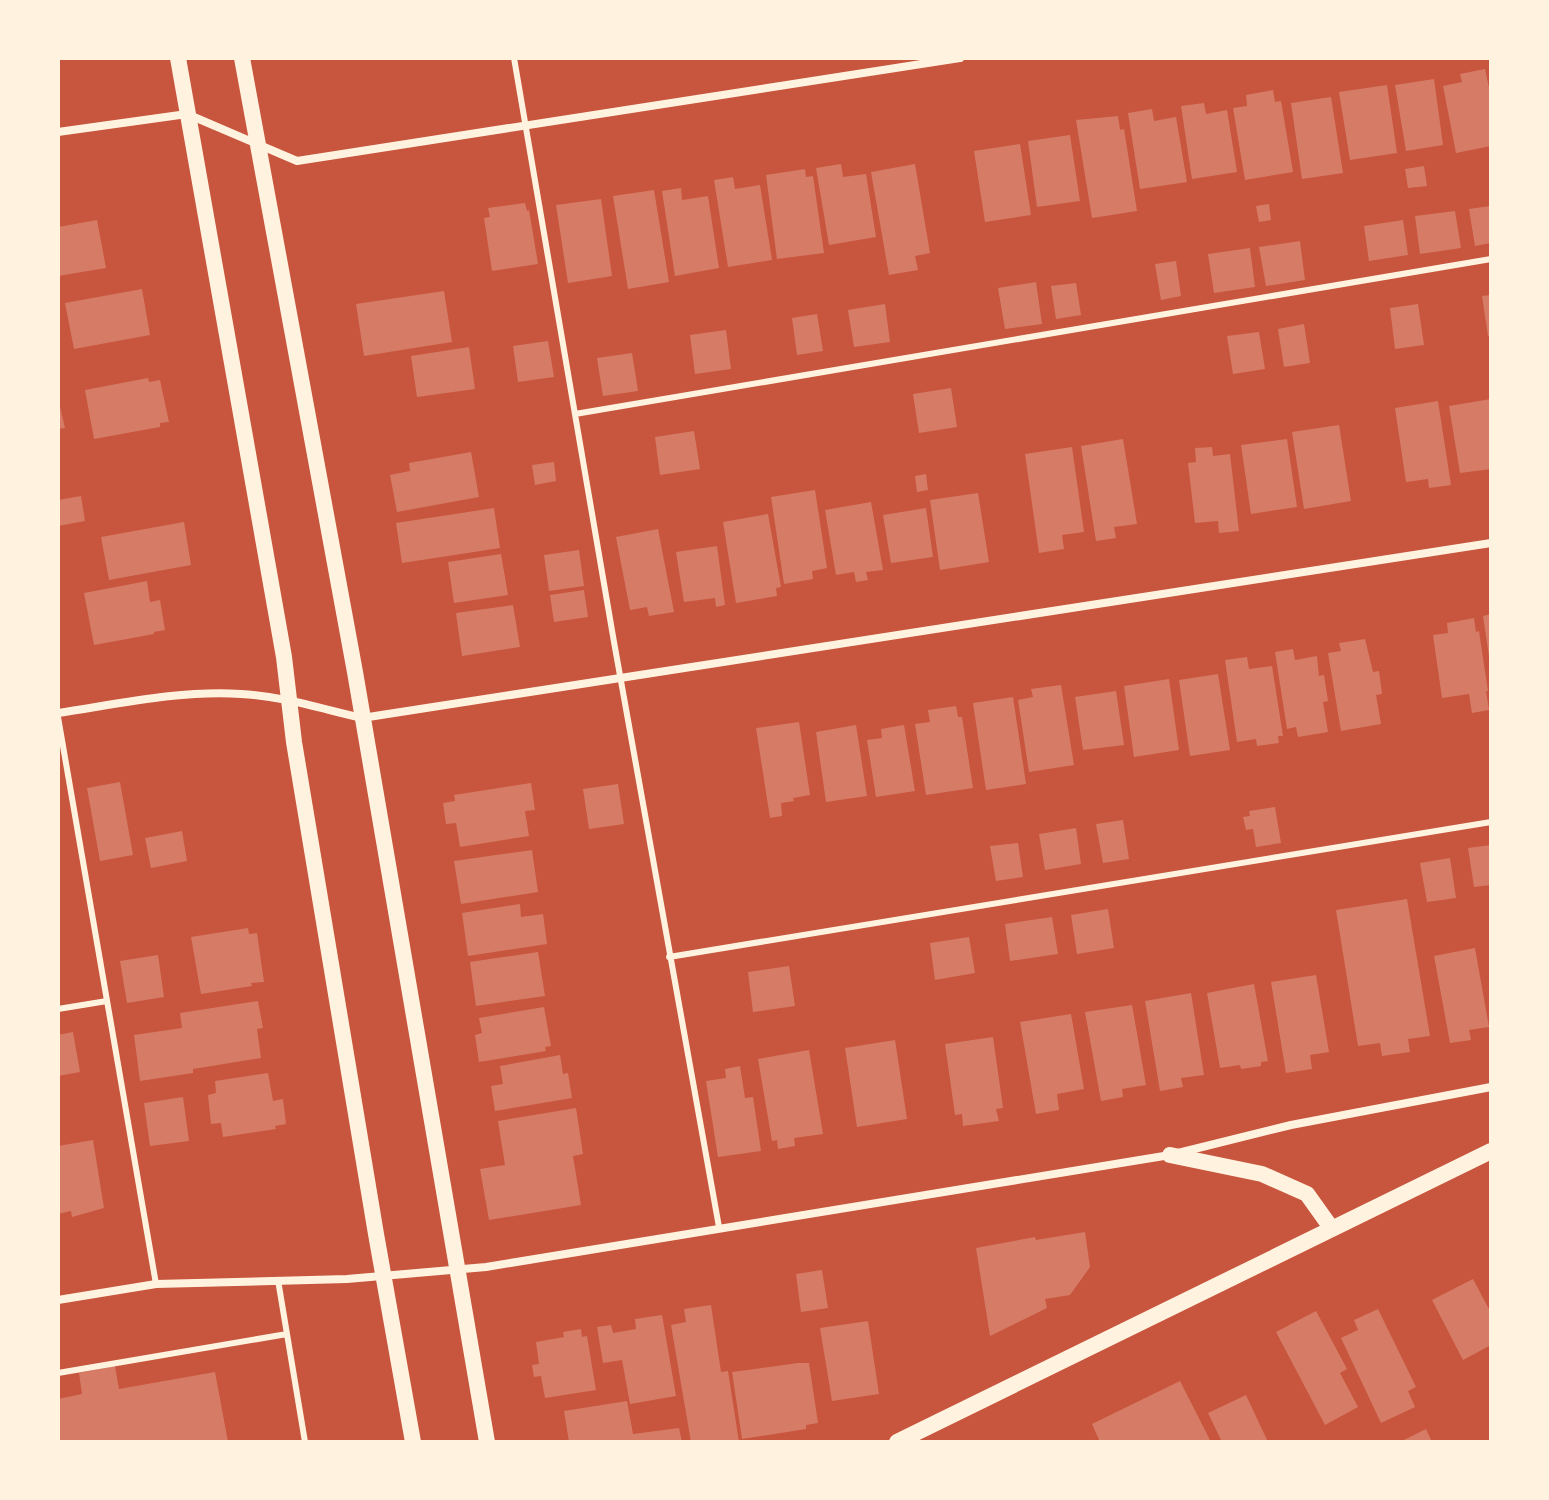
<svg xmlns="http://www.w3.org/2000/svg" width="1549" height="1500" font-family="'Source Serif 4',serif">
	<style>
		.building { fill: #d67c66 }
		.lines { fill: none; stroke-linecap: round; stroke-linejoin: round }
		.service { stroke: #fff3e0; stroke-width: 6 }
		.minor { stroke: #fff3e0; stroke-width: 8 }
		.secondary { stroke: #fff3e0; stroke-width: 16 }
	</style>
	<rect width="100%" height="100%" fill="#c8553d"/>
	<path class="building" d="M1485,69l6,28v49l-35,7 -13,-67 19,-4 -2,-8z
		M1434,79l9,66 -37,6 -11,-66z
		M1387,85l10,68 -47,7 -11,-68z
		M1273,90l2,12 6,-1 12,71 -48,8 -12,-72 14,-2 -1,-11z
		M1331,97l12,76 -41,6 -11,-76z
		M1204,103l2,11 21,-4 10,62 -45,7 -11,-73z
		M1152,109l2,12 22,-4 11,65 -47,7 -12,-76z
		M1118,116l2,14 4,-1 13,82 -45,7 -16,-98z
		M1070,135l10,66 -43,6 -9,-66z
		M1020,144l11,71 -46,7 -11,-71z
		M841,164l2,13 23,-3 10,63 -47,8 -13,-77z
		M915,164l15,89 -15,3 3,14 -29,5 -18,-103z
		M1424,166l3,20 -19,2 -3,-19z
		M805,169l1,8 7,-1 11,77 -47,6 -11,-84z
		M733,177l2,12 25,-4 12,75 -44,7 -14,-87z
		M681,188l1,12 26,-4 11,72 -44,8 -13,-85z
		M654,190l15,92 -41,7 -15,-93z
		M601,199l11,77 -44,7 -12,-78z
		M525,203l2,8 2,-1 9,54 -46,7 -8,-53 6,-1 -2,-9z
		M1269,204l2,16 -12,2 -3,-16z
		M1490,206l1,37 -16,3 -6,-37z
		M1455,211l6,37 -41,6 -5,-38z
		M97,220l9,48 -48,8v-49z
		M1403,220l5,35 -39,6 -5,-35z
		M1300,241l5,39 -39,6 -7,-39z
		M1250,248l5,39 -41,6 -6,-39z
		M1176,261l5,35 -20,4 -6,-36z
		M1036,282l6,42 -37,5 -7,-41z
		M1076,283l5,32 -25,4 -5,-33z
		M142,289l8,46 -76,14 -9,-46z
		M444,291l8,51 -88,14 -8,-52z
		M1491,295v41h-3l-6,-40z
		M885,304l5,38 -36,5 -6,-37z
		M1418,304l6,41 -29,4 -5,-41z
		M817,314l6,37 -26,4 -5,-37z
		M1304,324l6,39 -26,4 -6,-38z
		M726,330l5,39 -36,5 -5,-39z
		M1259,332l6,37 -32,5 -6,-38z
		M548,341l6,36 -36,5 -5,-36z
		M469,347l6,42 -58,8 -6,-41z
		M632,353l6,38 -35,5 -6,-38z
		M148,378l1,4 11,-2 9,42 -9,1v4l-66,12 -9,-49z
		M951,388l6,39 -38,6 -6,-39z
		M58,399l7,29 -7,1z
		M1491,399v70l-31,4 -11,-67z
		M1438,401l13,84 -22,3 -1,-9 -22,3 -11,-74z
		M1339,425l12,76 -47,8 -12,-77z
		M694,431l6,38 -40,6 -5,-38z
		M1123,439l14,85 -23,3 2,11 -20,3 -15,-95z
		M1287,439l10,68 -46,7 -10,-69z
		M1072,447l12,85 -22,3 2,14 -25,4 -14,-99z
		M1212,447l1,9 17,-2 9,77 -20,2 -1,-12 -23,2 -7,-60 8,-1 -1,-14z
		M471,452l8,45 -82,15 -7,-37 20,-4 -1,-8z
		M554,462l2,19 -21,4 -3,-20z
		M926,474l2,16 -11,2 -2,-16z
		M815,490l12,78 -15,3 1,8 -29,5 -13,-87z
		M978,493l11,69 -49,8 -10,-70z
		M81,496l4,25 -27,5v-26z
		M871,502l12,68 -17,2 2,8 -12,2 -2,-10 -18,3 -11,-65z
		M494,508l6,40 -98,15 -6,-40z
		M926,508l7,49 -42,6 -8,-48z
		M768,514l13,73 -5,1 1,8 -41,7 -13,-81z
		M184,522l7,43 -82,15 -8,-43z
		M658,529l16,83 -25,4 -2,-9 -17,3 -14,-73z
		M717,546l8,59 -9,2 -1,-9 -31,4 -8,-50z
		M579,550l5,36 -35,5 -5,-36z
		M501,554l7,41 -54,8 -6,-41z
		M147,581l3,21 10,-2 5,30 -11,2v2l-60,11 -10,-52z
		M584,590l4,27 -34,5 -4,-27z
		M513,605l7,42 -58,9 -6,-43z
		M1491,614v42h-2l-6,-40z
		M1474,618l2,14 3,-1 9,60h-2l3,19 -17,3 -3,-19 -27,4 -9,-63 15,-2 -1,-10z
		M1365,639l8,33 6,-1 3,23 -6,1 5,29 -40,7 -13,-78 13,-2 -2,-8z
		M1293,649l2,11 22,-4 2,20 5,-1 4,26 -5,1 5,30 -30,5 -2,-10 -9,2 -12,-77z
		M1247,657l2,12 23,-3 11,70h-5l1,7 -22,3 -1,-7 -19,3 -12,-82z
		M1218,674l12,76 -40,6 -11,-76z
		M1169,679l10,71 -45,7 -10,-71z
		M1061,685l13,80 -45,7 -11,-72 15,-3 -2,-8z
		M1116,691l8,54 -41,5 -8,-53z
		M1013,697l13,87 -40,6 -13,-87z
		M956,706l2,11h4l11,71 -47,7 -11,-71 15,-2 -2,-12z
		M799,722l11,73 -17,3 1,3 -13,2 1,13 -12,2 -14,-90z
		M856,725l11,71 -41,6 -10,-70z
		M904,725l11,66 -39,6 -9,-57 15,-2 -1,-9z
		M120,782l13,73 -33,6 -13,-73z
		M531,783l4,27 -10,1 4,25 -69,11 -4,-24 -10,1 -3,-21 12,-2 -1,-6z
		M618,784l6,40 -35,5 -6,-40z
		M1275,807l6,36 -25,4 -3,-18 -7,1 -3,-13 7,-1 -1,-5z
		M1123,820l6,39 -26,4 -7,-39z
		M1076,828l5,36 -36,6 -6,-36z
		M182,831l5,30 -36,7 -6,-30z
		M1018,843l5,34 -27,4 -6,-35z
		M1491,845v40l-17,2 -6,-39z
		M532,850l6,42 -77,12 -7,-43z
		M1450,858l6,40 -29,4 -7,-39z
		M1407,899l23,137 -22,3 2,13 -28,4 -2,-13 -22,3 -22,-136z
		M520,904l1,13 22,-3 4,30 -79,12 -6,-43z
		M1108,909l6,39 -37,6 -6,-39z
		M1052,917l6,37 -48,7 -5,-37z
		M248,928l1,6 8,-1 7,49 -13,1 1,3 -51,8 -10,-57z
		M969,937l6,36 -40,7 -5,-37z
		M1475,948l14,79 -20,3 2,10 -21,3 -16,-87z
		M538,952l7,44 -69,10 -6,-44z
		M158,955l6,42 -37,6 -7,-42z
		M789,966l6,40 -42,6 -5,-40z
		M1316,975l13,77 -19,3 2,14 -26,4 -15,-91z
		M1254,984l14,77 -7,1v4l-20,3 -1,-4 -20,3 -13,-75z
		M1191,993l13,82 -23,3 2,9 -23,4 -15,-90z
		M258,1001l5,27 -6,1 4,29 -68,11v4l-53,8 -6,-46 48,-7 -2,-15z
		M1132,1005l14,80 -24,4 1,8 -22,4 -16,-89z
		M544,1007l7,39 -6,1 1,4 -67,11 -4,-27 7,-2 -3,-15z
		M1071,1014l13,75 -27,5 2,16 -23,4 -16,-92z
		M73,1032l7,40 -22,4v-41z
		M993,1037l10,71 -7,1 3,12 -36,5 -1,-12 -7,1 -10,-71z
		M895,1040l12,79 -50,8 -12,-79z
		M809,1050l14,84 -29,4 1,8 -17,3 -1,-9 -5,1 -14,-82z
		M560,1055l3,19 5,-1 4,25 -77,13 -4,-25 12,-2 -3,-18z
		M740,1066l5,32 8,-1 8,54 -43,6 -12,-76 20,-3 -1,-9z
		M268,1073l5,28 10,-2 3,25 -11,2 1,3 -53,8 -2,-14 -10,1 -3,-29 8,-2 -1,-12z
		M183,1097l6,44 -39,5 -6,-43z
		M576,1108l7,46 -10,2 8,49 -92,15 -9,-51 25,-4 -7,-44z
		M93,1140l11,68 -32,9 -1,-6 -13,3v-68z
		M1085,1232l5,35 -20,28 -25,4 2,9 -57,28 -14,-88 59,-11 1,3z
		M822,1270l6,38 -27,4 -5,-38z
		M1473,1279l18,34v32l-28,15 -31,-60z
		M711,1305l10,67 7,-1 11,71h-48l-20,-117 15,-3 -2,-13z
		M1378,1309l38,78 -8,4 7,16 -34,16 -40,-85 17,-8 -4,-10z
		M1316,1311l31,58 -7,4 18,34 -33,18 -49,-93z
		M662,1315l14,81 -46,8 -8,-44 -19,3 -6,-36 14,-2 2,8 23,-4 -1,-10z
		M868,1321l11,73 -47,7 -12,-73z
		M581,1329l1,8 5,-1 9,54 -51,8 -4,-22 -7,1 -2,-12 7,-1 -3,-22 28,-5 -1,-5z
		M798,1363h11l9,60 -12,2v4l-64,10 -10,-67z
		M115,1366l4,23 96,-17 13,70h-170v-43l24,-5 -3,-21z
		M1180,1381l31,61h-111l-8,-18z
		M1246,1395l22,47h-46l-14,-29z
		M627,1401l6,33 46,-6 3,14h-113l-5,-31z
		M1426,1429l6,13h-32z"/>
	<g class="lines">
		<path class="service" d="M514,58l100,584 105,585
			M575,414l916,-155
			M58,717l98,567
			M669,957l822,-135
			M58,1009l49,-8
			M278,1280l27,162
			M58,1373l229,-39"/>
		<path class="minor" d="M58,132l129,-18 110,47 663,-103
			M58,713c60,-9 122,-23 183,-19 41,2 81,15 121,24l1129,-175
			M58,1300l98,-16 191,-5 139,-12 684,-112 121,-30 200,-38"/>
		<path class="secondary" d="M178,58l106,599 10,85 82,492 37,208
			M242,58l113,614 132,770
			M1170,1155l92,19 45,20 25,35
			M897,1442l594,-291"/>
	</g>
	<rect width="1549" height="1500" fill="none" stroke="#fff3e0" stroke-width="120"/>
</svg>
